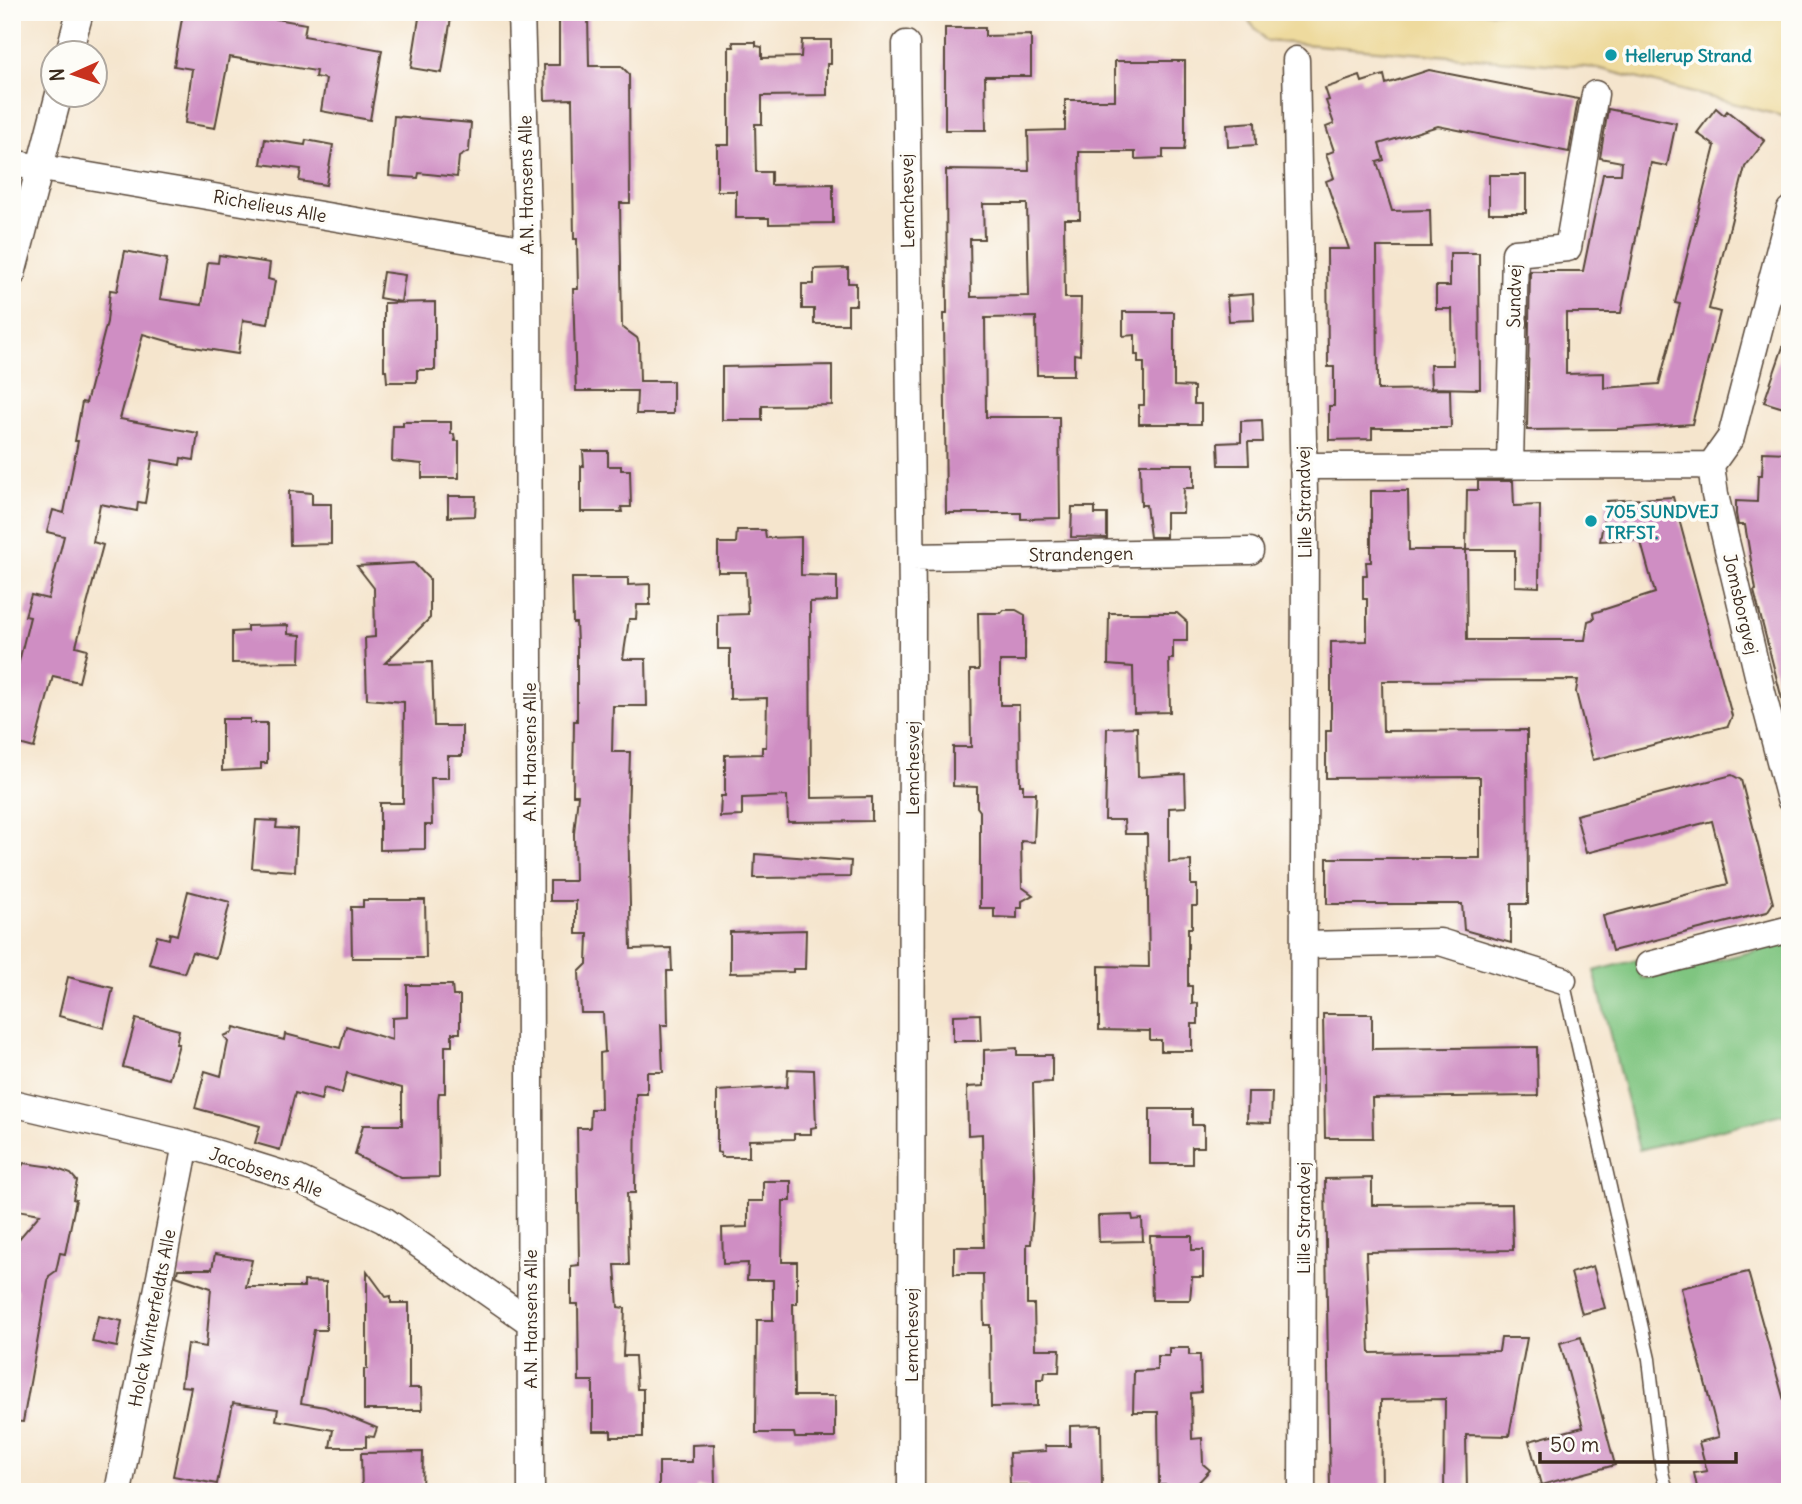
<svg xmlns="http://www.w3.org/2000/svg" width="1802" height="1504" font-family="Delius,sans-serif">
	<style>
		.green { fill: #7fc580; stroke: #5d784f; stroke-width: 2 }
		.sand { fill: #eeda9e; stroke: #94825e; stroke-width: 2 }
		.building { fill: #cf8ec3; fill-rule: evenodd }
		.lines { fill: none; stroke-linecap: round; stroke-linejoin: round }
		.lane-casing { stroke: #574638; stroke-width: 15 }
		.street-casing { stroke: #574638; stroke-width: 29 }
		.lane { stroke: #fff; stroke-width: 12 }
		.street { stroke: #fff; stroke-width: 26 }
		.culture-dot { fill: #0f9aa8; stroke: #fdfcf7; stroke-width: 2.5 }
		.labels { text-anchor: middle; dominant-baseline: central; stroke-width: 7; stroke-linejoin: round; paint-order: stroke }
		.culture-label { font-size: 18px; font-weight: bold; fill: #0d838f; stroke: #fdfcf7; text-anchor: start }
		.street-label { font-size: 18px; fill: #3b2a1e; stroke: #fdfcf7 }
	</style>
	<rect width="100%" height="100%" fill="#fdfcf7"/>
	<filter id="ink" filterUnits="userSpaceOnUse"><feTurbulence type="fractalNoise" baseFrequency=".0143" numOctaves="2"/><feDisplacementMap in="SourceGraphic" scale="14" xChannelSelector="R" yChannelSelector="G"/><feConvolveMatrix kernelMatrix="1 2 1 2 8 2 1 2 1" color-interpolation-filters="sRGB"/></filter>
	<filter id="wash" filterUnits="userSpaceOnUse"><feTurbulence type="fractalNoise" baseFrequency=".00686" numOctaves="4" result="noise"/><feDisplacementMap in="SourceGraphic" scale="28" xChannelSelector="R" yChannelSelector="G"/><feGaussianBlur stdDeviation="1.57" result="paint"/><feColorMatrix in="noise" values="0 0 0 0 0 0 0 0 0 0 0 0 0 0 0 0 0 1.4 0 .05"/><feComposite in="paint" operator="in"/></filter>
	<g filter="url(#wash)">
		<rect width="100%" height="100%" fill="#f5e5cd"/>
		<path class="green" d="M1790,942v170l-151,38 -45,-179 43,-11 5,19z"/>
		<path class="sand" d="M1241,12h549v106l-193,-50 -331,-27z"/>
		<g id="blocks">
			<path class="building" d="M183,12h52l71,12 -2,12 78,14 -12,70 -49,-9 5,-32 -11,-2 1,-6 -87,-14 -14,71 -30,-5 7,-54 -18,-3z
				M420,12h32l-10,61 -31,-5z
				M559,16h29l1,50h32l8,8 1,129h-10l2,124 15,11 2,5 1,38h33v33h-37l1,-23h-61l-3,-102h5l-1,-50h-3l-2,-140 -27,1 -1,-35h15z
				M945,28h40v8l46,-1v41h-46l1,54h-41z
				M802,40h29v24h-4v31l-65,1v28h-7l1,48h15v13l62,-1v39l-64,1v-6h-33v-27h-19v-46h12v-98h5l-1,-5h23v4l6,1v11l39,-1z
				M1115,61h70v81l-1,8h-21v8l-28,1v-7h-56l1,67h-16l1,79h16l-1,57 -6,-1v21h-37l-1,-58 -51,1 1,99h73l1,101 -39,1v-6h-75l-2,-199h3l-1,-144 83,1 -1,-40 37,-1v-30h50zM983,204h44l2,92 -58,1 -1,-58h14z
				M1429,70l149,29 -9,53 -131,-26 -59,18 5,16 -7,2 15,49 38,-1 1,37h-54l1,143 72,-1 1,39h-79v11l-43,1v-34h5v-39h-6l-1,-118h22l-23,-68 8,-3 -8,-24 8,-3 -8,-24 8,-3 -8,-23 3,-1 -4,-12 35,-12 2,6 22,-7 2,9z
				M1716,108l8,7 3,-4 38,30 -20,26 -36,142 11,3 -28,112 -75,5 -90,1 3,-159h53l20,-97h18l1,-12 -22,-4 8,-49 68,14 -9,43 -16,-3 -30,150h-55v61l38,-1v15l55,-4 21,-80 -5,-1 40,-157 -18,-13z
				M394,116l77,7 -2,28 -10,6 -2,20 -38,-4 -1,5 -29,-2z
				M1255,122l1,23 -28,2 -1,-23z
				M265,139l40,6 1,-5 27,5 -7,40 -27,-4 2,-12 -40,-5z
				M1489,175h37v38h-37z
				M125,251l42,8 -7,40 42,6 6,-43 10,1 1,-8 51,8 -2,16 7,2 -7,43 -25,-4 -5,34 -57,-9 -38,-11 -23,85 78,14 -4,27 -13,-2 -1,7 -28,-5 -7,43 -7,-1 -1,9 -37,-7 -7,38 10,3 -27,101 11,3 -8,33 -26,-6 -19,72 -22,-6v-27l5,-19 -5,-1v-5l18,-73 -5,-1 6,-21 17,4 16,-63 -17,-4 6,-22 11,3 14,-72h-3l7,-39 4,1 21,-81 3,-32 7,1z
				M1450,253h29l1,136 -49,-1 -1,-23h23l-1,-56h-16v-23h14z
				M848,268v15h8v22h-8v19h-34v-15h-12v-25h12v-15z
				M383,272l22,3 -4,27 -22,-4z
				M1253,294l1,26 -25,1 -2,-25z
				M435,302v68h-18v12h-30l-1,-12h-2v-67z
				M1123,312h51v74l20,1v17h7v20h-62v-19h5v-42h-6v-8h-3v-20l-12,1z
				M1786,338h4v72l-26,-8z
				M832,365v40l-70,1v14h-40v-53z
				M1262,420l1,22h-15l1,23h-30l-1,-22 23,-1v-21z
				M403,422h48v12h3l1,7h4v37h-37v-14l-30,-3 1,-35h10z
				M583,451h25v15h13v4h9l1,37h-10l1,5h-41v-46h3z
				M1763,452l27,1v249l-7,1 -29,-112 2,-1 -11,-65h-7l-2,-11v-13l21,1 1,-27h4z
				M1140,464h54v24h-10l-1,25h-17v24h-16l-4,-32h-5z
				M1478,481h35l1,25 26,-1 -1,82 -24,-1v-36h-49l1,-60h11z
				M289,491l23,2v11h19v40l-41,1z
				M1371,491h37l1,59h57l1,90h118l3,-19 6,-2 -1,-6 62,-20 -15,-54 -40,2 7,-40 66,-4 59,219 -4,10 -135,34 -17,-68 2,-12 -196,1 1,50 144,-1 1,174h-17v39l-47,-13 -2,-26h-135v-46h153v-81l-154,1v-47h5v-89l36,-1v-42h-4v-24h4l-1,-13h5z
				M448,496h28l-1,20 -27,1z
				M1072,507h23v7h12v24l-36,-1z
				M737,530h28l1,8 35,-1v38l36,1v25l-27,1 1,196 61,-1v24l-84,1 -1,-26 -45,2v18l-22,1 1,-21h4v-41l37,-1v-7h4l1,-49 -37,1v-50h-12v-34l30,-1 -2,-42h-28v-29h18z
				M414,563l16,17v38l-45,45 47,-1 2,64h28v30h-14v22h-17l1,47h-7v24l-45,1v-47h23l1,-101 -37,-3 -2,-61 10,-1 -1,-49 -17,-22z
				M572,578h56v7l22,-1v21h-13l-1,14h-7l-6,40h23l1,47h-34l-1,46h18l-2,65 3,132 40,-1 1,23h-5l1,54h-7l2,47h-16v22h-11l-1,99h-8l2,72h-14l3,42 7,1 -2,48h12l2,33h6v48h-32v-6h-18v-50h-14l-1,-77h-7v-38l8,-1 -2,-137h13l1,-19h10l-1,-56 5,-1 -2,-39h-22l-2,-41 8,-8 1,-30h-12v-33h-26v-20h25l-1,-47 4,-39h-5l1,-74h3v-78l-1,-20h-3z
				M1004,610h12l9,5v46h-25v44h19l1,80h3v8h13l-2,49 -13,-1 1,46 11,8 -11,6v7h-5v10l-23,-1v-9h-14v-97l-3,-4v-20l-24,-1v-39h18l-1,-77h9l-1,-57h23z
				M1109,613h68l10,9v19h-14v18h-4l1,53 -36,1 -1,-46 -25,-2z
				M288,625v9l13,1 -1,27 -68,1v-31l15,-1v-5z
				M222,719h28v4h17v40h-6v6l-39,2z
				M1137,727l1,50 47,-3 1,33 -17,1v54l22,-1v24h6v21h-5v22h-4v58h4v18l6,-1v21h-6v27h-31v-11h-11v-9l-51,-1v-64l50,1 -2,-133h-22l-1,-14h-19l2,-92z
				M1732,775l9,5 32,123 -6,9 -155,39 -9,-35 125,-32 -16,-63 -126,32 -10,-38z
				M256,820l21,1 -1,7 21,1 -2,42 -43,-3z
				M755,854l96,7 -1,16 -96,1z
				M188,891l42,11 -14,56 -24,-6 -8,21 -35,-9 8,-28 12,3 1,-6 7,2z
				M363,900h62l1,58h-74l-1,-51h12z
				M806,930l-1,39h-12v3l-63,1v-41z
				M68,977l45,11 -9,40 -45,-12z
				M407,985h45l1,11h7v37h-8v13h-7v47h-6l-1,6 1,78 -38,1 -46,-23 8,-30h39v-37l-55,-15 -5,20 -18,-5 -3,12 -26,-7 -15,57 -25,-7 5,-17 -65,-18 10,-37 16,5 7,-34 -4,-6 9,-4 1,-5 50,13 1,-6 55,14 6,-22 46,14v-22l15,-1z
				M980,1014l1,27h-28v-26z
				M1323,1014h49v35l165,-2 1,49 -166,2 1,40h-48z
				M136,1019l43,11 -3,14h3l-10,35 -46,-12z
				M1017,1048v7h35v27l-19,1 2,93 -4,68h-4v60h7l1,45h25l-1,23h-14l-1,7h-7v27l-46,1 -1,-82h-6l-1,-51h-29v-27h30l-2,-113 -14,1 -1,-48 17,-1v-36z
				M788,1069l26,1 2,57 -5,1v6h-17v5l-45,1v17h-28v-4l-4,-1v-61l70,-4z
				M1248,1092h24l-1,31 -24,-1z
				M1150,1109h42v16h12v22h-12v17h-42z
				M24,1163l28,4 19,7 6,7 -4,18 3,1 -11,54 -5,-1 -4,18 -7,5 -26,146 -11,-1v-101l6,-30 -6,-1v-42l28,-33 -28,-5v-27z
				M1372,1178v27l140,-1 1,46 -147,2 4,101 129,-2 2,-13h26l-18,98 -43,-1 1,57h-23l1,-93 -64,1 1,92h-52l-5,-313z
				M763,1181h28v20h-8l-1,61h15v42h-4l1,92h41v42h-40l-1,-5h-38l1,-113h16v-40h-26l1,-17 -25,1 -1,-36 26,-1v-26h15z
				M1132,1215l1,5 9,-1 1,22 -44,1 -1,-26z
				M1150,1236h42v14h11v27h-11l-2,23h-38z
				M215,1254l37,6 -6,27h58v-6l22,1v48h-12l-13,73 24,4 52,21 -3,9 -8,-1v11h-36l3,-17 -57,-10 2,-11 -45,-6 -16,81 -44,-8 18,-89 -10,-1 6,-42 19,3 5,-59 -35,-12 2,-7h34z
				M1593,1266l12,42 -23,6 -11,-41z
				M367,1271l19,26 5,-1v7h18v85h12l1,22h-58v-41h3z
				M1748,1272l37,132 5,-1v89h-92l-4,-19 13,-2 -8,-29 20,-5 -38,-149z
				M98,1316l24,5 -5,26 -25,-5z
				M1581,1337l34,128 -74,20 -12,-44 54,-14 -23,-84z
				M1169,1348h20v7h11l1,37 -10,1 1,46 10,-1 1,26 7,6 -14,15h-37l-1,-73h-25l1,-41 23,-1v-14h12z
				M1101,1425l1,66 -74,1 -1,-7h-17l-1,-32 37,-2 -1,-5h25v-20z
				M714,1444l1,42h-19v6h-37v-30h33v-17z
				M423,1452l-1,40h-60l-1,-39z"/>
		</g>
	</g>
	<g filter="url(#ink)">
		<use href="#blocks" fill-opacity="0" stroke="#574638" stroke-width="2"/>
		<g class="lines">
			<g class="lane-casing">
				<path id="lane" d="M1563,980l86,379 13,113 5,20"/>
			</g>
			<g class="street-casing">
				<path id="street" d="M521,12l7,238 3,1242
					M906,44l6,559 -1,889
					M69,52l11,-40
					M1296,60l9,489 -3,943
					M12,163l516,87
					M1790,210l-59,227 -20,28 4,30 47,197 28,107
					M12,274l47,-180
					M1510,464l5,-211 53,-5 27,-154
					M1303,466l408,-1
					M912,557l338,-6
					M1304,945l136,-3 123,38
					M1649,965l141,-36
					M12,1103l174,41 112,35 86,41 146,102
					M118,1492l68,-348"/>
			</g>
			<use href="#lane" class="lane"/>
			<use href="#street" class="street"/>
		</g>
	</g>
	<g class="culture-dot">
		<circle cx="1611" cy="55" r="7"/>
		<circle cx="1591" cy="521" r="7"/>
	</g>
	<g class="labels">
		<g class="culture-label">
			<text x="1625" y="55">Hellerup Strand</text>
			<text x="1605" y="511">705 SUNDVEJ<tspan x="1605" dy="21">TRFST.</tspan></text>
		</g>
		<g class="street-label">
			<text transform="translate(526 185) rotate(-91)">A.N. Hansens Alle</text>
			<text transform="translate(907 201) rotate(-91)">Lemchesvej</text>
			<text transform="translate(270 206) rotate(10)">Richelieus Alle</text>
			<text transform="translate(1514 296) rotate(-89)">Sundvej</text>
			<text transform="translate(1304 502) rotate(-91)">Lille Strandvej</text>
			<text transform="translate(1081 554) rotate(-1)">Strandengen</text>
			<text transform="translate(1741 604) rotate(77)">Jomsborgvej</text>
			<text transform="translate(529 752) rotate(-90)">A.N. Hansens Alle</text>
			<text transform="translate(912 768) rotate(-90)">Lemchesvej</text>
			<text transform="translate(266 1172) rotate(19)">Jacobsens Alle</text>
			<text transform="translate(1303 1218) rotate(-90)">Lille Strandvej</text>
			<text transform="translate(152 1318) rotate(-79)">Holck Winterfeldts Alle</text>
			<text transform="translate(530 1319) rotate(-90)">A.N. Hansens Alle</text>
			<text transform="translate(911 1335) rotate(-90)">Lemchesvej</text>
		</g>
	</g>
	<rect width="1802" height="1504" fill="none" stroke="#fdfcf7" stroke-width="42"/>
	<g transform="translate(74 74) rotate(267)"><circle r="33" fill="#fdfcf7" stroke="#afa8a0" stroke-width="2"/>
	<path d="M0-5L12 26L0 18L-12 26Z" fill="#c8321e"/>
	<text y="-10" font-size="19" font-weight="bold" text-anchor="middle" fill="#3b2a1e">N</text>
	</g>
	<path d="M1540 1452v10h196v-10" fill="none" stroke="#3b2a1e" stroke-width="3.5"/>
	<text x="1550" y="1452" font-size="21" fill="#3b2a1e" stroke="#fdfcf7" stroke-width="5" paint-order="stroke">50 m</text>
</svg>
